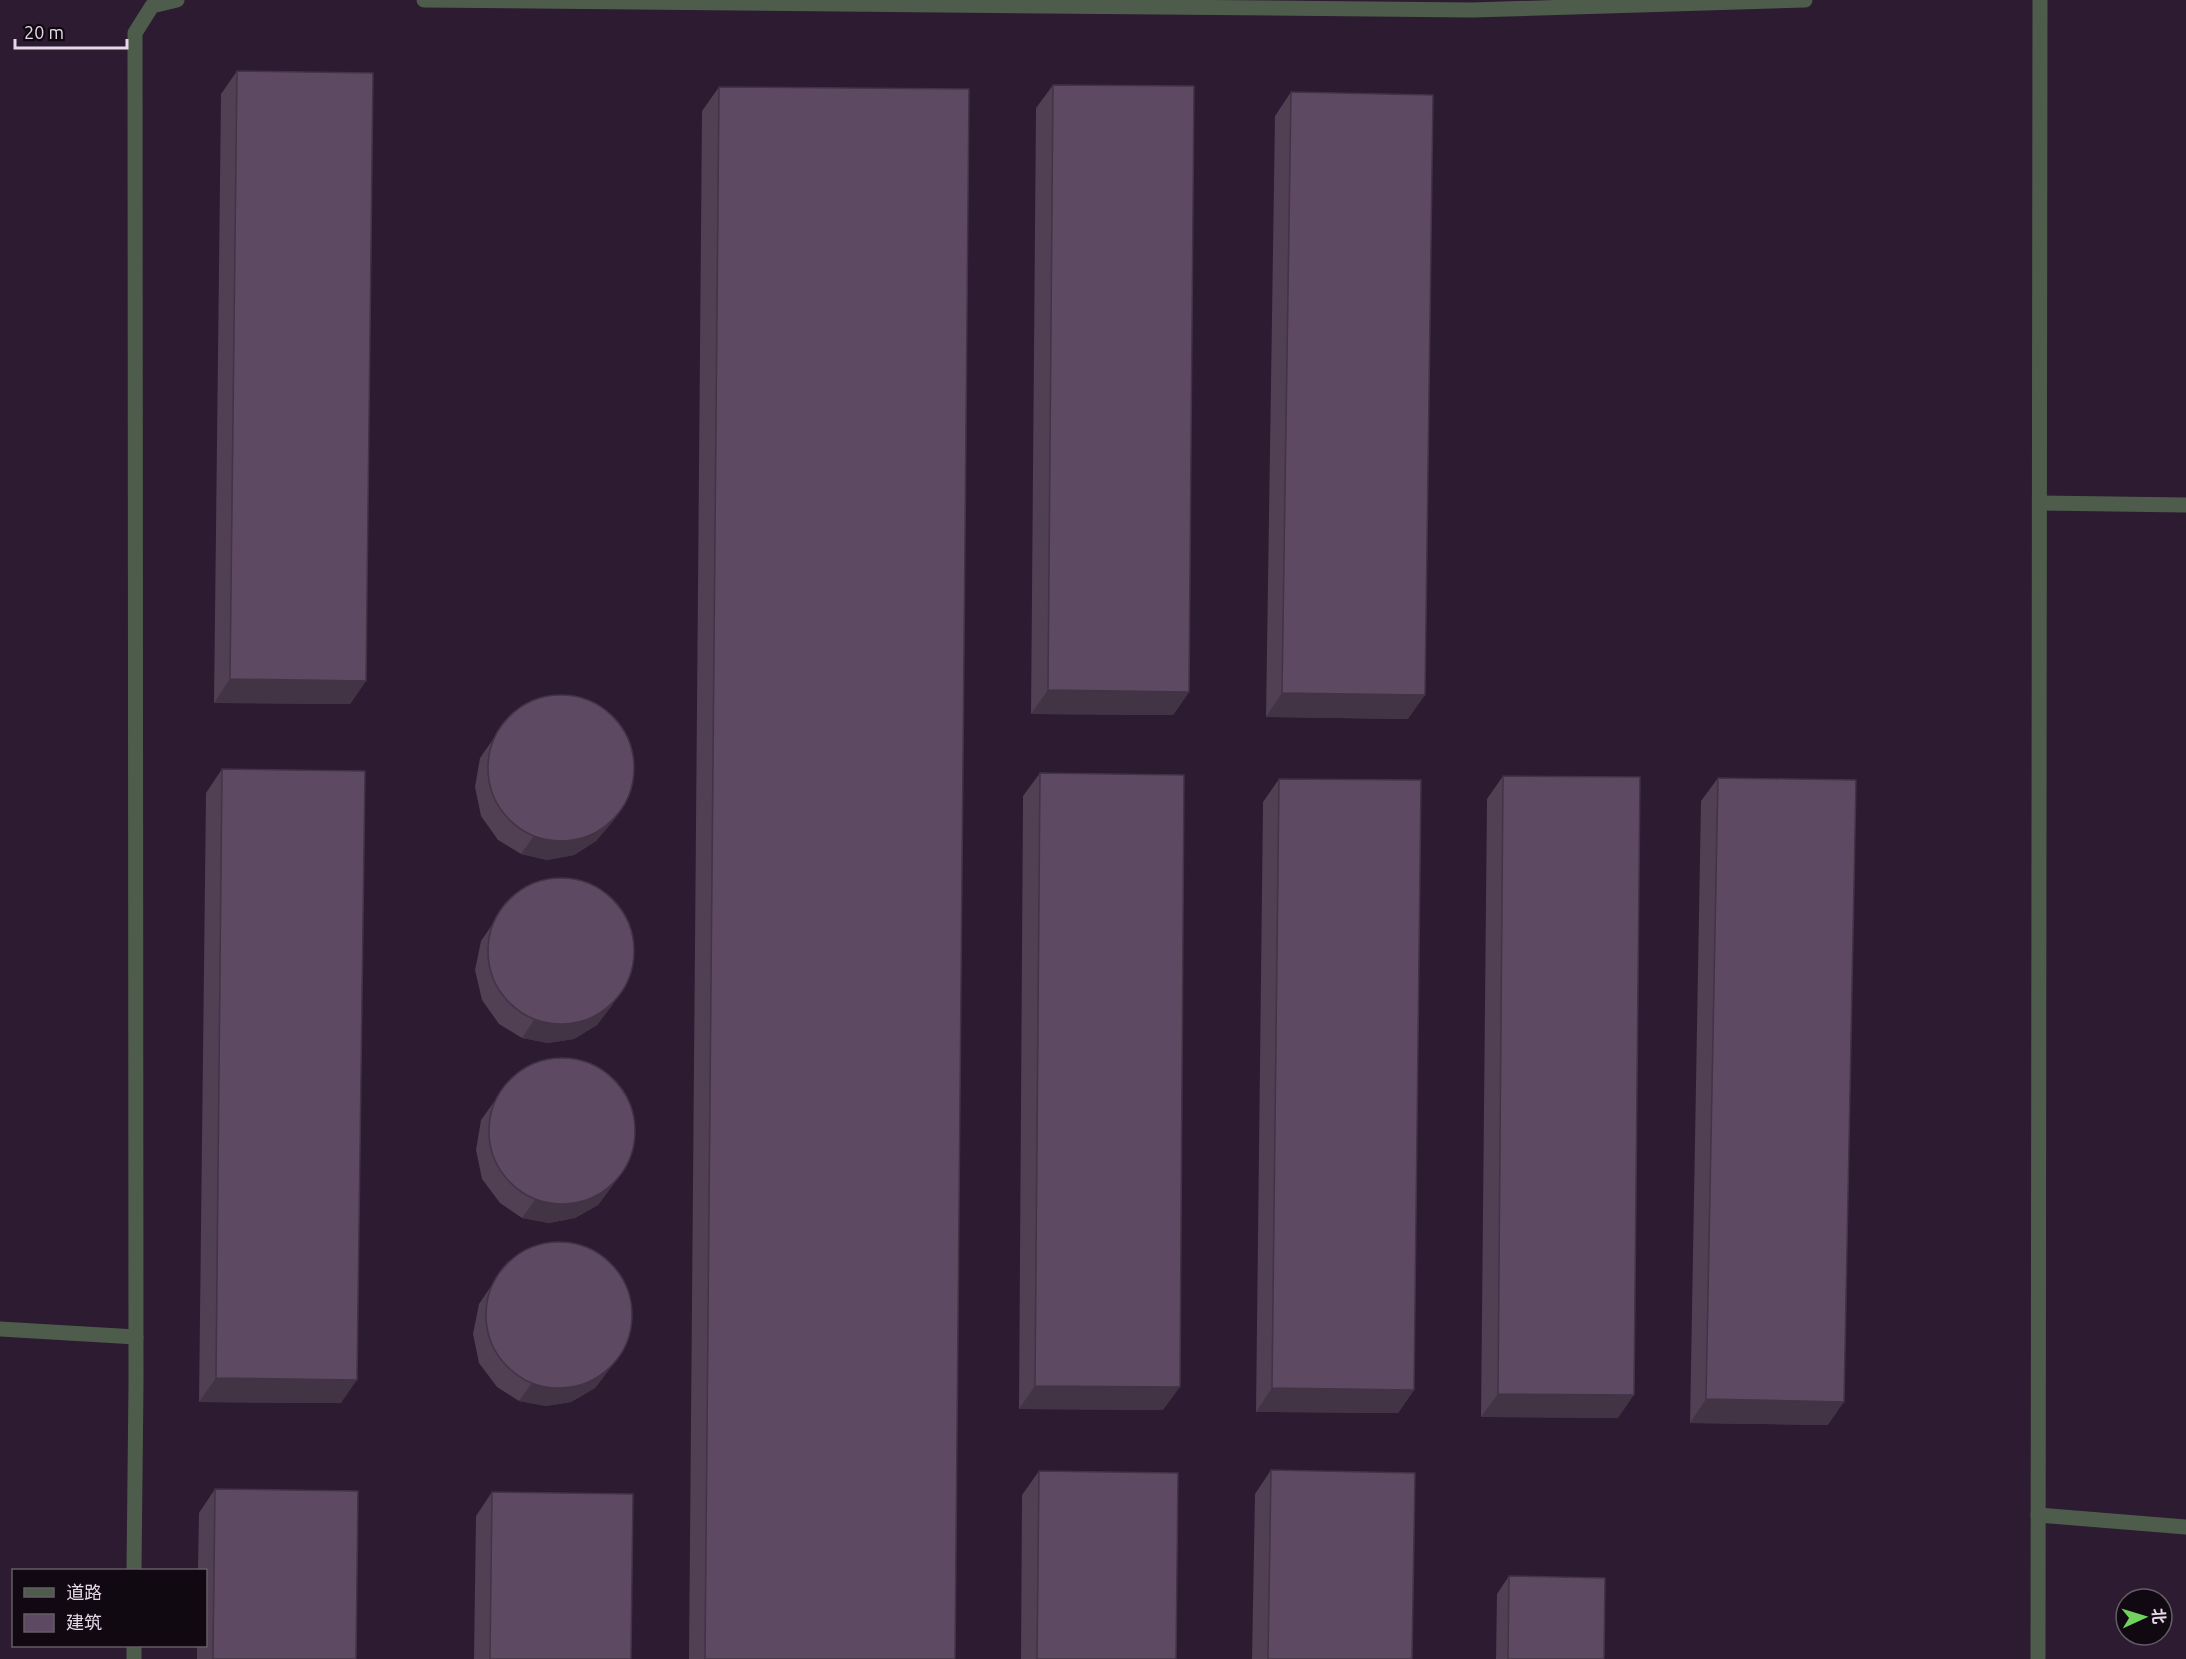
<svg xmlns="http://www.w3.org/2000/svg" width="2186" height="1659" font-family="Ubuntu,'Noto Sans SC',sans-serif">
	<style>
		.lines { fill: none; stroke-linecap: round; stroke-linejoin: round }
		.minor { stroke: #4e5d4b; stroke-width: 15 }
		.tertiary { stroke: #4e5d4b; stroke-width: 15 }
		.wall { fill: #513f54 }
		.shaded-wall { fill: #423345 }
		.building { fill: #5e4962; stroke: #423345; stroke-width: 1.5 }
	</style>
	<rect width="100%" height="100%" fill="#2d1b31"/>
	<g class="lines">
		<path class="minor" d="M2040,503l146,2
			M0,1329l136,8
			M2038,1515l148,12"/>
		<path class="tertiary" d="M424,0l1048,10 333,-10
			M134,1570l2,-187 -1,-1350 17,-27 25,-6
			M134,1659v-13
			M2038,1659l2,-1659"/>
	</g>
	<path class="wall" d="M237,71l129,610 -16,23 -136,-1 7,-609z
		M1053,85l136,607 -16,23 -142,-1 5,-606z
		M719,87l236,1572h-266l13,-1548z
		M1291,92l117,627 -142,-2 9,-601z
		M510,715l116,88 -13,18 -17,20 -22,14 -27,5 -26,-6 -23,-14 -17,-24 -6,-29 5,-29z
		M222,769l119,634 -142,-1 7,-609z
		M1040,773l123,637 -144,-1 4,-613z
		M1503,776l115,642 -137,-1 6,-618z
		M1718,778l110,647 -138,-2 11,-622z
		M1279,779l135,611 -16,23 -142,-1 7,-610z
		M498,916l115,88 -16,21 -23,14 -26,4 -26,-5 -23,-14 -17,-24 -7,-30 6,-29z
		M511,1078l116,88 -29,39 -23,13 -26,5 -27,-5 -22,-15 -18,-24 -6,-29 5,-30z
		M508,1261l103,106 -16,21 -24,14 -25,4 -27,-5 -22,-14 -18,-24 -6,-29 6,-30z
		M1271,1470l141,189h-160l3,-165z
		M1039,1471l137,188h-155l1,-164z
		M215,1489l141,170h-159v-13h9v-76h-8l1,-57z
		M492,1492l139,167h-157l2,-143z
		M1509,1576l95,83h-108l1,-65z"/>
	<path class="shaded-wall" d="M230,679l136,2 -16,23 -136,-1z
		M1048,690l141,2 -16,23 -142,-1z
		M1282,693l143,2 -17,24 -142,-2z
		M626,803l-13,18 -17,20 -22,14 -27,5 -26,-6 13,-18z
		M626,986l-29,39 -23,14 -26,4 -26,-5 12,-18z
		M627,1166l-29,39 -23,13 -26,5 -27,-5 13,-18z
		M624,1349l-29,39 -24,14 -25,4 -27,-5 13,-18z
		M216,1378l141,2 -16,23 -142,-1z
		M1035,1386l145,1 -17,23 -144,-1z
		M1272,1388l142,2 -16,23 -142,-1z
		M1498,1394l136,1 -16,23 -137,-1z
		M1706,1399l138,3 -16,23 -138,-2z"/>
	<path class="building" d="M237,71l136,2 -7,608 -136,-2z
		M1053,85l141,1 -5,606 -141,-2z
		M719,87l250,2 -14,1570h-250z
		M1291,92l142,3 -8,600 -143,-2z
		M488 768a73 73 0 1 1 146 0a73 73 0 1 1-146 0Z
		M222,769l143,2 -8,609 -141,-2z
		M1040,773l144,2 -4,612 -145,-1z
		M1503,776l137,1 -6,618 -136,-1z
		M1718,778l138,2 -12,622 -138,-3z
		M1279,779l142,1 -7,610 -142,-2z
		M488 951a73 73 0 1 1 146 0a73 73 0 1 1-146 0Z
		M489 1131a73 73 0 1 1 146 0a73 73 0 1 1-146 0Z
		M486 1315a73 73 0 1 1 146 0a73 73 0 1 1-146 0Z
		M1271,1470l144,3 -3,186h-144z
		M1039,1471l139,2 -2,186h-139z
		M215,1489l143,2 -2,168h-143z
		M492,1492l141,2 -2,165h-141z
		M1509,1576l96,2 -1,81h-96z"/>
	<rect x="12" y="1569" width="195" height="78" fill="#110912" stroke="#665c67" stroke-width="1.5"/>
	<rect x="24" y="1588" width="30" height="9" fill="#4e5d4b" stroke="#665c67" stroke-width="1.5"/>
	<text x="66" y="1599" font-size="18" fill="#e5d8e7">道路</text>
	<rect x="24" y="1614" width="30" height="18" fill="#5e4962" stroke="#665c67" stroke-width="1.5"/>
	<text x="66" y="1629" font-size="18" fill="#e5d8e7">建筑</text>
	<g transform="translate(2144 1617) rotate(86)"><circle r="28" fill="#110912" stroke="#665c67" stroke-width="1.5"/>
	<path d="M0-4.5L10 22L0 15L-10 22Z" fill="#72d25e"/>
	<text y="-9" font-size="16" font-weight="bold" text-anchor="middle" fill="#e5d8e7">北</text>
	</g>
	<path d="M15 39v9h112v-9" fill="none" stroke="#e5d8e7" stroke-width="3"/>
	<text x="24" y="39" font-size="18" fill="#e5d8e7" stroke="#110912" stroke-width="4.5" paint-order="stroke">20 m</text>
</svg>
